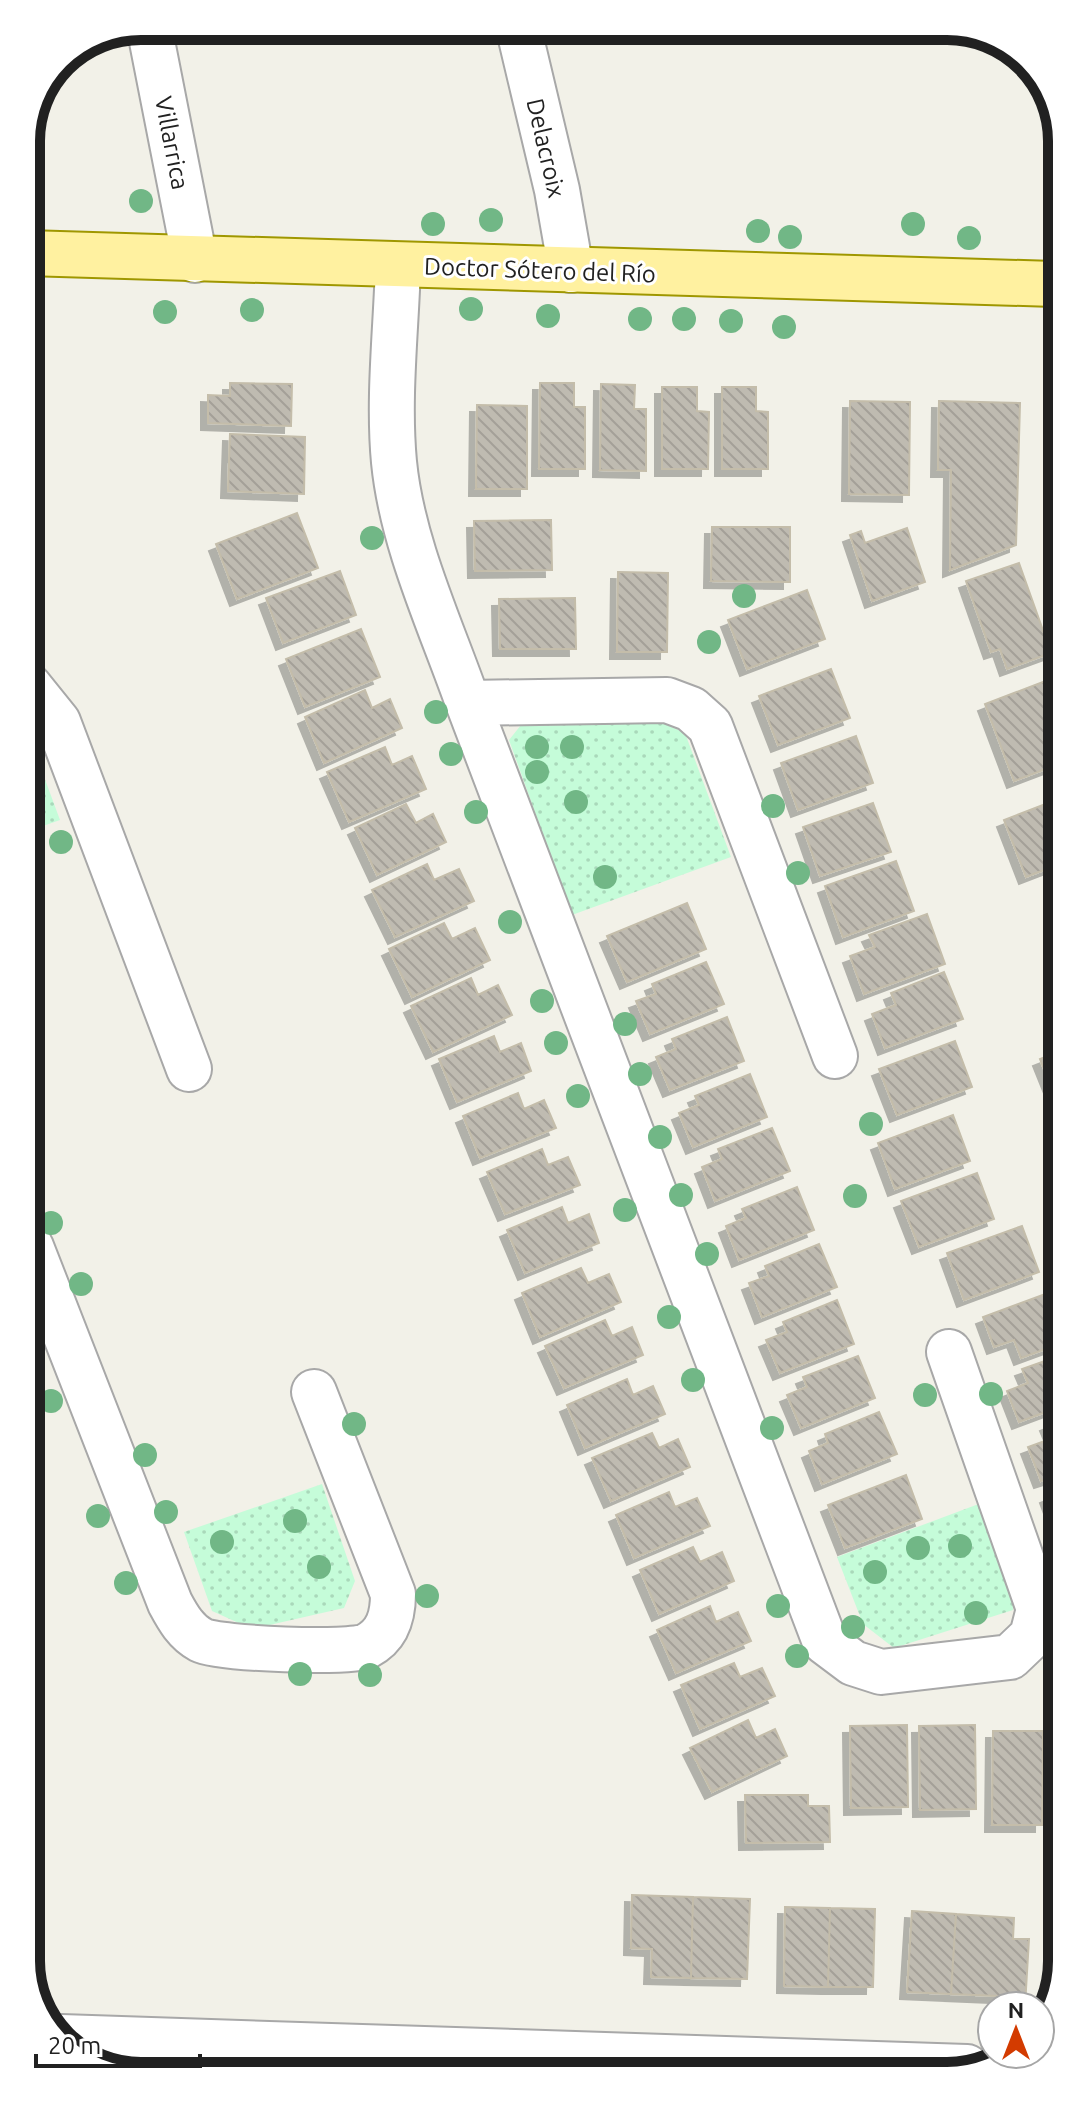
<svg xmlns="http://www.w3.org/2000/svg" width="1088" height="2102" font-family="Ubuntu,sans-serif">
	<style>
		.grass { fill: url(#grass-tufts) }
		.park { fill: url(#park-dots) }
		.building { fill: url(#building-back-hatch); stroke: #c4bdaa; stroke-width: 2; filter: url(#shadow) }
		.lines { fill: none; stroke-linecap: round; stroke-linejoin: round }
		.minor-casing { stroke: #a8a8a8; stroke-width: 48 }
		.major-casing { stroke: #9f9700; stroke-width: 48 }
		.minor { stroke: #fff; stroke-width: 44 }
		.major { stroke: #fff1a0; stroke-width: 44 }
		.tree { fill: #71b786 }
		.labels { text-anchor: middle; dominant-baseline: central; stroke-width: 6; stroke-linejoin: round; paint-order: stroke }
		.street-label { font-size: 24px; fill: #212121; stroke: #fff }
		.rim { fill: none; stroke: #212121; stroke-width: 10 }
	</style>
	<defs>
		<pattern id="grass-tufts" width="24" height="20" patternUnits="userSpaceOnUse" patternTransform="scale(2)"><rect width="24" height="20" fill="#bbedad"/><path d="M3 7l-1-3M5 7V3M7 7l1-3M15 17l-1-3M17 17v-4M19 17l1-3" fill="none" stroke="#a0cb95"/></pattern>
		<pattern id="park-dots" width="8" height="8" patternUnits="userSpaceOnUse" patternTransform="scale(2)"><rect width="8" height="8" fill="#c5fcd9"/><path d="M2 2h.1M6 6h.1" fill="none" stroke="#a9d8ba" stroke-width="1.8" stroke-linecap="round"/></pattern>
		<pattern id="building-back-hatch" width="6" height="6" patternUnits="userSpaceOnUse" patternTransform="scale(2)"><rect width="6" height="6" fill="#bfbbb1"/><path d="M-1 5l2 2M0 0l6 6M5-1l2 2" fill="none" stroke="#a4a098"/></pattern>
		<filter id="shadow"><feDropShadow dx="-7" dy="7" stdDeviation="0" flood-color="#0004"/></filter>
	</defs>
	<rect width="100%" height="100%" fill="#f2f1e8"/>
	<path class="grass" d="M77,2056l811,12 -754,8z"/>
	<path class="park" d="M525,720h131l29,13 46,124 -159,58 -63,-175z
		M29,736l31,84 -31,11z
		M322,1484l33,97 -11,27 -92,21 -40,-18 -28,-79z
		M984,1502l27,74 2,34 -119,38 -31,-24 -26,-67z"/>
	<path class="building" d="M230,383l62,1 -1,42 -83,-3v-28l22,1z
		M540,383h34v24h11v62h-46z
		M601,384l34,1 -1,24h12v62l-46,-1z
		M662,387h35v24l12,1 -1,57h-46z
		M722,387h34v24l12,1v57h-46z
		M850,401l60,1 -1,93 -60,-1z
		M939,401l81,2 -4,142 -66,25 1,-100h-13z
		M477,405l50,1v83h-51z
		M230,434l75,3 -1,57 -76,-3z
		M297,513l21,55 -81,31 -21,-55z
		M551,520l1,50 -77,1 -1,-50z
		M712,527h78v55l-79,-1z
		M907,528l18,54 -53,19 -22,-66 11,-4 4,12z
		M1019,563l32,90 -44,16 -7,-20 -9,3 -25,-71z
		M340,571l16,44 -73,28 -17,-45z
		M618,572l50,1 -1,79h-50z
		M807,590l18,49 -78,30 -19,-49z
		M575,598l1,51h-76l-1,-50z
		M361,629l19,48 -75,30 -19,-48z
		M831,669l19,49 -72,27 -19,-49z
		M1056,677v88l-42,16 -29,-77z
		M365,690l7,18 18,-9 12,29 -78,35 -19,-46z
		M856,736l17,47 -75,27 -17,-47z
		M385,747l7,18 20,-9 14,33 -77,33 -22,-50z
		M1056,800l1,65 -31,12 -22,-57z
		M873,803l18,49 -71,24 -17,-49z
		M406,804l10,19 17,-9 13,28 -69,33 -22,-47z
		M896,861l18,50 -71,26 -18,-51z
		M427,864l7,16 25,-11 15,32 -79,36 -23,-47z
		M687,903l19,46 -79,33 -20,-46z
		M927,914l18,50 -81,30 -14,-38 25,-9 -6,-12z
		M444,923l8,16 23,-11 15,32 -78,37 -23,-48z
		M706,962l18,42 -74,30 -14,-33 20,-7 -4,-10z
		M944,972l19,47 -78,29 -13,-34 24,-9 -5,-12z
		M471,978l7,17 20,-10 14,30 -79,37 -22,-46z
		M727,1017l17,44 -74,29 -14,-33 20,-8 -4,-10z
		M494,1036l6,16 21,-9 10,28 -74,31 -18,-43z
		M955,1041l17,46 -75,28 -18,-46z
		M1058,1052v52l-18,-45z
		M750,1074l17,43 -74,30 -14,-34 20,-8 -4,-9z
		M518,1093l6,16 20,-9 12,28 -76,30 -17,-42z
		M953,1115l17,46 -75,28 -17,-46z
		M772,1128l18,43 -75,30 -13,-34 20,-8 -4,-10z
		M542,1149l6,16 20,-8 12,28 -75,29 -18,-42z
		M977,1173l17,46 -75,28 -18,-46z
		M797,1187l17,43 -75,30 -13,-34 20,-8 -4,-9z
		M562,1207l6,16 21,-9 10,29 -74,30 -18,-43z
		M1022,1226l17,46 -75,28 -17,-47z
		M819,1244l18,43 -75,30 -13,-34 20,-7 -4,-10z
		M581,1268l7,15 21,-9 12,28 -81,35 -18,-44z
		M1059,1289v55l-38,14 -7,-18 -20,7 -11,-30z
		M837,1300l17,44 -74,29 -14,-33 21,-8 -4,-10z
		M605,1320l7,16 20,-9 11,28 -79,33 -19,-42z
		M858,1356l17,42 -74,30 -14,-33 20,-8 -4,-10z
		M1059,1356v51l-40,15 -12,-31 21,-8 -6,-14z
		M627,1379l6,16 20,-9 12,28 -80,34 -18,-43z
		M879,1412l18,42 -75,30 -13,-33 19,-8 -3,-9z
		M1059,1419l1,56 -19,6 -13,-34 25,-9 -6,-14z
		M652,1433l7,15 19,-9 12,28 -79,34 -19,-43z
		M906,1475l16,44 -77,29 -17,-43z
		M1060,1491v40l-13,-35z
		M669,1492l6,15 22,-9 13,28 -76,32 -18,-43z
		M693,1547l7,15 22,-10 12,29 -75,33 -19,-44z
		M710,1606l6,16 22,-10 13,29 -75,32 -19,-43z
		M734,1663l6,14 22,-9 13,28 -75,33 -19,-44z
		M748,1720l8,18 19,-9 12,27 -75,36 -22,-44z
		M907,1725l1,82 -57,1 -1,-82z
		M975,1725l1,84 -56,1 -1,-84z
		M993,1731h50l-1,94h-50z
		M745,1795h63v11h21l1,36 -84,1z
		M632,1895l61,2 -2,81 -40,-1 1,-28 -21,-1z
		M693,1897l57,2 -3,80 -56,-1z
		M785,1907l45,1 -2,79 -44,-1z
		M830,1908l45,1 -2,78h-45z
		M912,1911l44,3 -5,80 -44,-2z
		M956,1914l58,4 -1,21h16l-4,67h-27v-10l-47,-2z"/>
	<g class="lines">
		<g class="minor-casing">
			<path id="minor" d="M149,26l46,234
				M518,26l39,164 14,80
				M398,266c-2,64 -10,132 -4,196 8,82 47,164 74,241l357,939 28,21 28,9 129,-15 22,-21 7,-27 -90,-257
				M29,686l29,36 131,347
				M468,703l199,-3 24,9 19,17 125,330
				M31,1247l139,356c8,15 16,29 31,37 17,9 151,14 166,6 21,-11 26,-30 26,-52l-79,-202
				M61,2037l906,30"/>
		</g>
		<g class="major-casing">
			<path id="major" d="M27,253l1027,31"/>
		</g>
		<use href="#minor" class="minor"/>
		<use href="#major" class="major"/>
	</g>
	<g class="tree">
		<circle cx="141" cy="201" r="12"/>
		<circle cx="491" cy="220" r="12"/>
		<circle cx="433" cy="224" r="12"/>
		<circle cx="913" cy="224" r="12"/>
		<circle cx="758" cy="231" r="12"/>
		<circle cx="790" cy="237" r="12"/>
		<circle cx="969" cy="238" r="12"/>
		<circle cx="471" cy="309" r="12"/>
		<circle cx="252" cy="310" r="12"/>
		<circle cx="165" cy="312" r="12"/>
		<circle cx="548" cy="316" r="12"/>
		<circle cx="640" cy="319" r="12"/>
		<circle cx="684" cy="319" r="12"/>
		<circle cx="731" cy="321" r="12"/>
		<circle cx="784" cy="327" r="12"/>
		<circle cx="372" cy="538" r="12"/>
		<circle cx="744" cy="596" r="12"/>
		<circle cx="709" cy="642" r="12"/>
		<circle cx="436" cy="712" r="12"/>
		<circle cx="537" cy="747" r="12"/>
		<circle cx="572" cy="747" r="12"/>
		<circle cx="451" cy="754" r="12"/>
		<circle cx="537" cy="772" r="12"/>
		<circle cx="576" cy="802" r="12"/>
		<circle cx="773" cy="806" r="12"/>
		<circle cx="476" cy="812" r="12"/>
		<circle cx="61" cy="842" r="12"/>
		<circle cx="798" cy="873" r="12"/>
		<circle cx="605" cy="877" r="12"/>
		<circle cx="510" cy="922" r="12"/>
		<circle cx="542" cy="1001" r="12"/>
		<circle cx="625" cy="1024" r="12"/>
		<circle cx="556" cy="1043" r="12"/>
		<circle cx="640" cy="1074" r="12"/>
		<circle cx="578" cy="1096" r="12"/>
		<circle cx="871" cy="1124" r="12"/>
		<circle cx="660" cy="1137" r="12"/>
		<circle cx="681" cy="1195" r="12"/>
		<circle cx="855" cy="1196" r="12"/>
		<circle cx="625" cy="1210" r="12"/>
		<circle cx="51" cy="1223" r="12"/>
		<circle cx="707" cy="1254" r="12"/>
		<circle cx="81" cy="1284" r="12"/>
		<circle cx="669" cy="1317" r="12"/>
		<circle cx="693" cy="1380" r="12"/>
		<circle cx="991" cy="1394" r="12"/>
		<circle cx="925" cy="1395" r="12"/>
		<circle cx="51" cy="1401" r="12"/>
		<circle cx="354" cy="1424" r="12"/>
		<circle cx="772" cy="1428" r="12"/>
		<circle cx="145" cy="1455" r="12"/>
		<circle cx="166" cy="1512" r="12"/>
		<circle cx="98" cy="1516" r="12"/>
		<circle cx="295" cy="1521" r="12"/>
		<circle cx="222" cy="1542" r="12"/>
		<circle cx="960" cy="1546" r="12"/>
		<circle cx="918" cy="1548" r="12"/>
		<circle cx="319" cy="1567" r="12"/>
		<circle cx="875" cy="1572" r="12"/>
		<circle cx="126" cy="1583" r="12"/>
		<circle cx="427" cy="1596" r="12"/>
		<circle cx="778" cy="1606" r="12"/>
		<circle cx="976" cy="1613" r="12"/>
		<circle cx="853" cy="1627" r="12"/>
		<circle cx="797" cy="1656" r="12"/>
		<circle cx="300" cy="1674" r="12"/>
		<circle cx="370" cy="1675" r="12"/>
	</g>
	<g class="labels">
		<g class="street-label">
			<text transform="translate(172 143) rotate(79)">Villarrica</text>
			<text transform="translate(546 148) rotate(77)">Delacroix</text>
			<text transform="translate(540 270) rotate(2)">Doctor Sótero del Río</text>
		</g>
	</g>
	<path d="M0 0H1088V2102H0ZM141 40H947A101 101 0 0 1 1048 141V1961A101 101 0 0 1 947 2062H141A101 101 0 0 1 40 1961V141A101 101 0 0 1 141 40Z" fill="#fff" fill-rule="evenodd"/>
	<path class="rim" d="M141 40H947A101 101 0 0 1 1048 141V1961A101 101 0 0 1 947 2062H141A101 101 0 0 1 40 1961V141A101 101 0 0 1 141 40Z"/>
	<g transform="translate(1016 2030)"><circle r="38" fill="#ffffff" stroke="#a6a6a6" stroke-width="2"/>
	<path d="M0-6L14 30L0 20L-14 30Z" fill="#d33b00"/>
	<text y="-12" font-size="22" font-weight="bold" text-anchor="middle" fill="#212121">N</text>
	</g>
	<path d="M36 2054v12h164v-12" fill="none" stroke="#212121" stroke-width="4"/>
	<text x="48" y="2054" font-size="24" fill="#212121" stroke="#ffffff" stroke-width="6" paint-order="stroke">20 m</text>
</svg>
